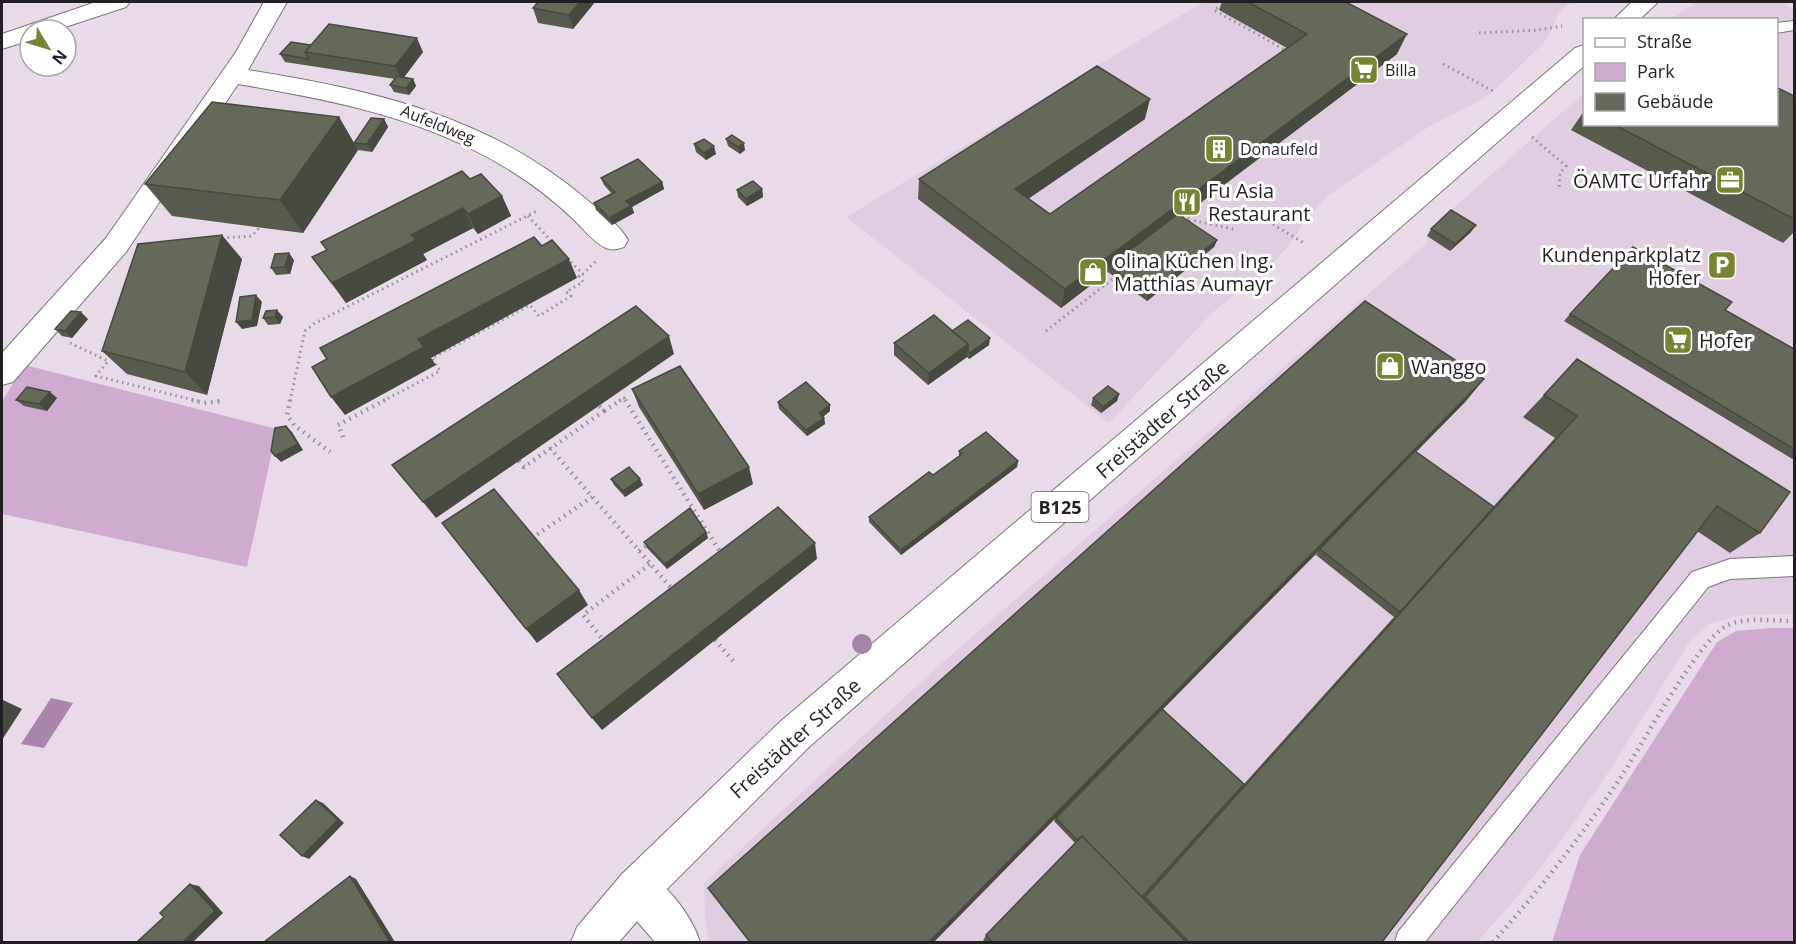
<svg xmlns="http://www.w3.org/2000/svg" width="1796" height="944" font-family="'Open Sans',sans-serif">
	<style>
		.built { fill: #e1cde1 }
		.green { fill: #d0abd1 }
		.water { fill: #ab85ad }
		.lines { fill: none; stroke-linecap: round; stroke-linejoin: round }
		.lane-casing { stroke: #7f727f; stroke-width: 2 }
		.street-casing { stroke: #7f727f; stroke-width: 2 }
		.primary-casing { stroke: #7f727f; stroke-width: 2 }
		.path-far1 { stroke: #998e99; stroke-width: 3; stroke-dasharray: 1.5 4; stroke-linecap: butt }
		.path { stroke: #998e99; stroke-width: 4.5; stroke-dasharray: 1.5 5; stroke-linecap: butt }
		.lane { fill: #fff; fill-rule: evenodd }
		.street { fill: #fff; fill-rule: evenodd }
		.primary { fill: #fff; fill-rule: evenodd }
		.tree { fill: #a483a6 }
		.wall { fill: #575a4d; fill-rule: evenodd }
		.shaded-wall { fill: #474a3e }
		.building { fill: #656959; stroke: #474a3e; stroke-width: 1.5 }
		.labels { text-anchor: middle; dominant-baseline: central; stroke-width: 6; stroke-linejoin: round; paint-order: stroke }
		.far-poi-label { font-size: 16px; fill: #241f24; stroke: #fff; text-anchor: start }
		.far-street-label { font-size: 16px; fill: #241f24; stroke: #fff }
		.shield { fill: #fff; stroke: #666266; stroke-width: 1.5 }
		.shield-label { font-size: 18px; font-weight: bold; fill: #241f24 }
		.poi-label { font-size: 20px; fill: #241f24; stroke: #fff; text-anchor: start }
		.street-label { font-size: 20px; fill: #241f24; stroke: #fff }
	</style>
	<rect width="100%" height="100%" fill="#e9dae9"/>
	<path class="built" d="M1203,2h368l-14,13 -3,11 -10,17 -44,42 -20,16 -50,25 -101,69 -23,23 -12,21 -18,21 -64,53 -103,110 -263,-206z
		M1697,2h88l9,10v602l-51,1 -32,8 -21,18 -78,126 -48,70 -51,65 -36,40h-768l-4,-25 -1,-34 231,-214 492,-426v-6l5,-9 10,-10 142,-125v31h192v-104l-105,-1z"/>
	<path class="green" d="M25,365l252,64 -30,138 -245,-53v-113z
		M1771,628h23v314h-242l28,-87 137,-213 19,-11z"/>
	<path class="water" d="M51,698l22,5 -29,45 -23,-4z"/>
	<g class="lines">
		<g class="lane-casing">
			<path id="lane" d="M1794,21v9l-18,3v-10z
				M1794,556v20l-64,3 -22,8 -283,355h-30l3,-10 294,-360 38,-13z"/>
		</g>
		<g class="street-casing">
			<path id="street" d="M96,2h34l-4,5 -70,23h-26v10l-28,9v-15z
				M264,2h23l-39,68c124,20 239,45 338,129 14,12 33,25 42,41l-4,7c-7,2 -11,4 -18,1 -12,-5 -24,-21 -34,-30 -21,-20 -44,-37 -69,-52 -82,-49 -172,-66 -265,-82l-112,168 -113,130 -11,3v-32l104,-115 130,-186z
				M637,868c28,12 54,46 63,74h-45l-33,-38 -6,-15 6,-15z"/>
		</g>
		<g class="primary-casing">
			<path id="primary" d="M1632,2h26l-19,18h-26z
				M1584,45v21l-775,681 -157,157 -33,38h-48l6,-15 45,-53 159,-153 794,-673z"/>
		</g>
		<path class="path-far1" d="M1227,2l-13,8 73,41
			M1479,33l59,-3 24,-4
			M1443,64l52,28
			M1532,137l34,29 -6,7 -1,17
			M1254,213l50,30
			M1183,215l8,5
			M528,216l26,28
			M1185,225l6,-5 42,9
			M222,238l30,-2 7,-8
			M567,258l16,16 13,-13
			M1046,331l68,-53
			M70,343l38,18 -12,15 102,25
			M218,401h4
			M290,401l15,-70 10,-8 222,-112
			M383,401l57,-30 -8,-13 98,-53 9,11 32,-20 -5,-4 17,-10 -4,-6 4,-2
			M619,401l5,-3 2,3"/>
		<path class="path" d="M192,400l12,3 18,-2
			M290,400l-3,15 7,10 36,27
			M625,400l97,155
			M604,411l17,-11
			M343,437l-5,-12 47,-25
			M550,448l123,142
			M519,461l5,6 80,-56 -5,-5
			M532,538l60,-41
			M639,551l11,-8
			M715,640l19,22
			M605,642l-22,-27 67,-51
			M1493,942c46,-51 88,-106 126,-162 23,-34 77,-137 107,-154 19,-10 48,-5 68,-5"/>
		<use href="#lane" class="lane"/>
		<use href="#street" class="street"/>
		<use href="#primary" class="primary"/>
	</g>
	<circle class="tree" cx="862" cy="644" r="10"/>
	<path class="wall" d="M595,2l-22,27 -35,-6 -5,-15z
		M1222,2h124l51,52 -215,163 35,23 -3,7 -67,54 -39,-29 -47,36 -143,-109 1,-20 226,-60 -117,80 22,15 237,-166 -68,-38z
		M311,45l112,7 -19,25 9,2 3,7 -7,9 -15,-3 -4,-7 5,-6 -110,-17 -5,-8z
		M1794,96v136l-11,11 -212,-113 13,-19v13h192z
		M339,117l19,33 -55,83 -131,-17 -27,-32z
		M384,119l4,8 -16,25 -14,-2 -4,-7z
		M726,139l19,11 -5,4 -12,-8z
		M694,144l22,10 -10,6 -10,-8z
		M601,178l61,4 2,7 -32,18 2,6 -22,12 -16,-15 -2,-7 18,-9 -8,-9z
		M470,179l32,17 9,20 -33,18 -5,-6 -50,26 4,6 -81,43 -34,-46z
		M762,189l1,8 -16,9 -9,-9 -1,-7z
		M1431,229l40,3 -21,19 -23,-15z
		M242,259l-35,136 -80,-21 -25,-23z
		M294,260l-4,14 -14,1 -5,-7z
		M1725,310l69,39v111l-230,-139 6,-7z
		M283,317l-3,7 -12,1 -5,-7z
		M88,319l-16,19 -10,-2 -7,-7z
		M952,331l37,14 -20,14 -2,-2 -39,28 -34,-30v-12z
		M1484,379l-19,23 -49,50 77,55 62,-69 -32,-21 21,-22 216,138 -30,20 -33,-22 -315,411h-398l-1,-1 3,-6 89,-92 -21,-22 1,-2zM1318,552l-2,3 78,62 -150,167 -81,-75z
		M632,389l121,95 -49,26 -65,-103z
		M1119,394l-2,7 -16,12 -10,-8 2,-7z
		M57,398l-10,13 -23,-5 -8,-6z
		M778,402l52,3v6l-7,6 1,1 1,6 -18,12 -28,-27z
		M959,451l59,10 -1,6 -116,88 -32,-33v-5l64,-42 26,-19z
		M611,479l32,6 -18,12 -11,-12z
		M706,532l2,6 -41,31 -20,-21 -3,-6z"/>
	<path class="shaded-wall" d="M580,2h15l-22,27 -4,-14z
		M1407,34l-10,20 -284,214 -4,-2 -1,6 -47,36 4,-19z
		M417,38l6,14 -21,28 -7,-14z
		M413,79l3,7 -7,9 -3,-7z
		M1150,99l-5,20 -132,90 2,-20z
		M339,117l19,33 -55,83 -23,-33z
		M384,119l4,8 -16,25 -5,-8z
		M744,143l1,7 -5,4 -2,-7z
		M714,146l2,8 -10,6 -2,-7z
		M662,182l2,7 -32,18 2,6 -22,12 -3,-7 17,-17z
		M762,189l1,8 -16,9 -1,-7z
		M502,196l9,20 -33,18 -10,-20z
		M463,208l10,20 -50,26 4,6 -81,43 -14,-20 79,-48z
		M1476,225l-5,7 -21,19 5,-7z
		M222,235l20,24 -35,136 -22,-23z
		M1217,240l-3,7 -67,54 2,-7z
		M289,253l5,7 -4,14 -5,-7z
		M569,259l8,19 -146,80 5,7 -91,50 -14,-18 87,-58z
		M256,295l6,7 -5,24 -15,3 -6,-7z
		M277,310l6,7 -3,7 -5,-7z
		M81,312l7,7 -16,19 -7,-7z
		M669,336l5,18 -238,164 -13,-16z
		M990,338l-1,7 -20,14 1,-6z
		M968,344l-1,13 -39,28 1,-12z
		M1484,379l-19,23 -531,540h-5z
		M50,392l7,6 -10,13 -8,-7z
		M1119,394l-2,7 -16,12 2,-6z
		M830,405v6l-10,8 -1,-6z
		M824,418l1,6 -18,12 -1,-6z
		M286,426l6,6 11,18 -22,12 -6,-6z
		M1018,461l-1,6 -116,88v-5z
		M749,467l4,17 -49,26 -6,-16z
		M640,479l3,6 -18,12 -2,-6z
		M706,532l2,6 -41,31 -2,-5z
		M815,543l2,16 -215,171 -10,-12z
		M579,590l9,15 -51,38 -11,-14z
		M3,700l19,9 -20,31v-37z
		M316,800l7,3 21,20 -35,36 -7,-3z
		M350,876l6,3 39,63h-5z
		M190,884l9,2 24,27 -30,29h-8l-1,-1z"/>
	<path class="building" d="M538,2h42l-11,13 -36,-7z
		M1248,2h98l61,32 -342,255 -146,-110 178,-113 53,33 -135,90 35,25 257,-180z
		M329,24l88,14 -22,28 -90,-14z
		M291,42l20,3 -6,7 4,7 -29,-5z
		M397,76l16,3 -7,9 -16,-3z
		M1776,87l18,9v123l-181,-95h163z
		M212,102l127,15 -59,83 -135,-16z
		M371,118l13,1 -17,25 -13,-1z
		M732,135l12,8 -6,4 -12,-8z
		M704,139l10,7 -10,7 -10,-9z
		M638,159l24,23 -36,19 5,5 -22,12 -15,-15 21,-11 -14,-14z
		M462,171l8,8 11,-5 21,22 -34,18 -5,-6 -52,27 5,5 -84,43 -20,-26 15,-7 -6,-8z
		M753,181l9,8 -16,10 -9,-9z
		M1451,210l25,15 -21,19 -24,-15z
		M1178,214l39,26 -68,54 -40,-28z
		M222,235l-37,137 -83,-21 36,-107z
		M534,237l8,9 10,-6 17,19 -151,80 6,8 -93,50 -19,-30 15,-8 -7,-11z
		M1633,247l99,55 -7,8 69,39v100l-224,-135z
		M289,253l-4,14 -14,1 4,-14z
		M256,295l-4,25 -16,2 4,-25z
		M1365,301l119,78 -555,563h-179l-42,-54z
		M636,306l33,30 -246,166 -31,-37z
		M277,310l-2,7 -12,1 3,-7z
		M71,311l10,1 -16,19 -10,-2z
		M934,315l34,29 -39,29 -35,-30z
		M968,320l22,18 -20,15 -2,-2v-7l-16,-13z
		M1577,359l213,133 -30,41 -43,-27 -335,436h-193l-44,-45 432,-481 -33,-21z
		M680,366l69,101 -51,27 -66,-105z
		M806,382l24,23 -11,8 5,5 -18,12 -28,-28z
		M1108,386l11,8 -16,13 -10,-9z
		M27,387l23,5 -11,12 -23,-4z
		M286,426l12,18 -23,12 -4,-5 4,-23z
		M986,432l32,29 -117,89 -32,-33 60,-45 4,3 29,-21 -3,-3z
		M1415,451l79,56 -94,105 -80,-63z
		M629,467l11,12 -17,12 -12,-12z
		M494,489l85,101 -53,39 -84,-106z
		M778,507l37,36 -223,175 -35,-44z
		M690,508l16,24 -41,32 -21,-22z
		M1162,709l82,75 -102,113 -60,-61 -5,4 -21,-22z
		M316,800l22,20 -36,36 -22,-21z
		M1082,836l104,106h-194l-6,-7z
		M350,876l40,66h-126z
		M190,884l25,27 -31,30 1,1h-48l27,-25 -4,-4z"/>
	<defs>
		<g id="supermarket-square" transform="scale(1.5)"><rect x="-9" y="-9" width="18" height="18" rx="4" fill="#778432" stroke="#fff"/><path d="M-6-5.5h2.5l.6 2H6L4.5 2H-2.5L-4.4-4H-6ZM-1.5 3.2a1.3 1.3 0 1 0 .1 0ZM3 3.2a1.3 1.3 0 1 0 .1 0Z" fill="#fff"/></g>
		<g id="building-square" transform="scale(1.5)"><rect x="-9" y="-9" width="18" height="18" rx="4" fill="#778432" stroke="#fff"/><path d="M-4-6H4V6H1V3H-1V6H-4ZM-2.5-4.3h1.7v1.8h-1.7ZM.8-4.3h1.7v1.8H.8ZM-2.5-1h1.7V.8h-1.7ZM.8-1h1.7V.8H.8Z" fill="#fff"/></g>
		<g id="office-square" transform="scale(1.5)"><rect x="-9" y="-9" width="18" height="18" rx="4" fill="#778432" stroke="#fff"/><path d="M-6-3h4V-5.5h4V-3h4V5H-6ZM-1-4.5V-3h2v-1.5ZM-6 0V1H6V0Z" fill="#fff"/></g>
		<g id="restaurant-square" transform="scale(1.5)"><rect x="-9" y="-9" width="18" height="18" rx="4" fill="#778432" stroke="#fff"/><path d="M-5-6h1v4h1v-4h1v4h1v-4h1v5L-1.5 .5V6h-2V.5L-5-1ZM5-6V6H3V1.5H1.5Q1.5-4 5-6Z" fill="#fff"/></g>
		<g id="parking-square" transform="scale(1.5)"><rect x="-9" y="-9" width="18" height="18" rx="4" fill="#778432" stroke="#fff"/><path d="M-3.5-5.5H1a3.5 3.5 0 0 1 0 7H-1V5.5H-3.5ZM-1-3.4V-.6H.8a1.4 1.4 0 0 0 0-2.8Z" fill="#fff"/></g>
		<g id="shop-square" transform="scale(1.5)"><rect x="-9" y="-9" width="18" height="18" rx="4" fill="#778432" stroke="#fff"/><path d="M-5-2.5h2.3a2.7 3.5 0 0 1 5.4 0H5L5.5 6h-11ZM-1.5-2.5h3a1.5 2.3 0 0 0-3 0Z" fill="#fff"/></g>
	</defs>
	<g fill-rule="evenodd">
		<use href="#supermarket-square" x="1364" y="70"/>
		<use href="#building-square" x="1219" y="149"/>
		<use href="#office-square" x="1730" y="180"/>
		<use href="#restaurant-square" x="1187" y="202"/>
		<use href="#parking-square" x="1722" y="265"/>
		<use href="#shop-square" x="1093" y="272"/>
		<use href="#supermarket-square" x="1678" y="340"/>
		<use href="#shop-square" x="1390" y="366"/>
	</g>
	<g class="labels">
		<g class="far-poi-label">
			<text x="1385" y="70">Billa</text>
			<text x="1240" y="149">Donaufeld</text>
		</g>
		<g class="far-street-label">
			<text transform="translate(438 124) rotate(22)">Aufeldweg</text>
		</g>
		<rect class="shield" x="1031.5" y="492" width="57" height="30" rx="4.5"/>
		<g class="shield-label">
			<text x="1060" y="507">B125</text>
		</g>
		<g class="poi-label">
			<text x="1709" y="180" text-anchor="end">ÖAMTC Urfahr</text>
			<text x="1208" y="190">Fu Asia<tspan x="1208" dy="23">Restaurant</tspan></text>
			<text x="1701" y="254" text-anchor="end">Kundenparkplatz<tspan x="1701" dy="23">Hofer</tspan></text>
			<text x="1114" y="260">olina Küchen Ing.<tspan x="1114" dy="23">Matthias Aumayr</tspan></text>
			<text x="1699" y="340">Hofer</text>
			<text x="1411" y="366">Wanggo</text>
		</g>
		<g class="street-label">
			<text transform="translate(1162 419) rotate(-41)">Freistädter Straße</text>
			<text transform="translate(795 738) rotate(-42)">Freistädter Straße</text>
		</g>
	</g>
	<rect width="1796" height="944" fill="none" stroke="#241f24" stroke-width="6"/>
	<rect x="1583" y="18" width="195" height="108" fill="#ffffff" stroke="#a7a5a7" stroke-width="1.5"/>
	<rect x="1595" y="38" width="30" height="9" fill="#ffffff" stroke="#a7a5a7" stroke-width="1.5"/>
	<text x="1637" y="48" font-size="18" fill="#241f24">Straße</text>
	<rect x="1595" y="63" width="30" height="18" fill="#d0abd1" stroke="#a7a5a7" stroke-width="1.5"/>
	<text x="1637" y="78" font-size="18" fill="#241f24">Park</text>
	<rect x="1595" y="93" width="30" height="18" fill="#656959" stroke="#a7a5a7" stroke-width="1.5"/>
	<text x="1637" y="108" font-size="18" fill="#241f24">Gebäude</text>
	<g transform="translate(48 48) rotate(128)"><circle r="28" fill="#ffffff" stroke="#a7a5a7" stroke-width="1.5"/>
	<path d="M0-4.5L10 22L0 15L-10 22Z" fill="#778432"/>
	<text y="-9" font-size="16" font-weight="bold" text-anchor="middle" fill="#241f24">N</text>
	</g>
</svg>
